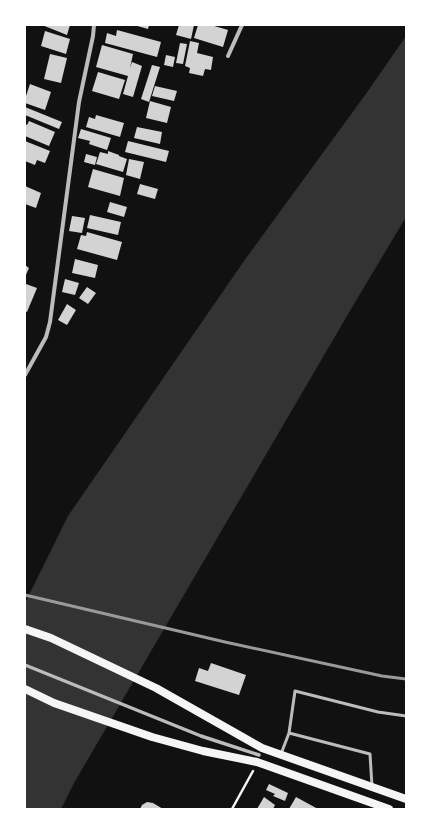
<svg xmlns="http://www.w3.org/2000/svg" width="431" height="834" font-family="'Nunito Sans',sans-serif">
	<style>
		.water { fill: #333 }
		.building { fill: #d3d3d3 }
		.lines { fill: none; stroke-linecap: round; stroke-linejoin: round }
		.path { stroke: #f5f5f5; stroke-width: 2.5 }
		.service { stroke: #bcbcbc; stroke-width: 3 }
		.pedestrian { stroke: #bcbcbc; stroke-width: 3.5 }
		.minor { stroke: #bcbcbc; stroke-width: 4 }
		.secondary { stroke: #f5f5f5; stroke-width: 8 }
		.rail { stroke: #9a9a9a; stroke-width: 3 }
	</style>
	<rect width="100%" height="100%" fill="#111"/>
	<path class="water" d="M406,36v181l-52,87 -280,479 -13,26h-36v-206l43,-87 176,-255 124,-170z"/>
	<path class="building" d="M42,25h28l-3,10z
		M134,25h15l-1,4z
		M179,25h15l-3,14 -15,-4z
		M198,25h13l17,5 -5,17 -29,-9z
		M117,30l44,12 -4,15 -52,-14 2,-10 9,3z
		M45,31l25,8 -4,15 -25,-8z
		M190,41l9,2 -2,10 16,4 -2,13 -6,-1 -2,7 -14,-3 1,-5 -5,-2z
		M180,43l7,1 -4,20 -7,-1z
		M102,45l31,9 -3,14 2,-6 10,4 -9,31 -10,-3 5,-18 -32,-9z
		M50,54l17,4 -6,25 -17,-4z
		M166,55l9,2 -2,10 -9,-2z
		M152,65l8,2 -11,35 -8,-3z
		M98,72l27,8 -6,19 -27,-8z
		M30,84l21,8 -6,18 -20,-7v-4z
		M155,86l22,5 -3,10 -22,-5z
		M150,101l21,6 -4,16 -21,-5z
		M25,107l37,15 -3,7 -34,-14z
		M96,115l28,8 -4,14 -34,-10 3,-10 6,2z
		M29,121l26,11 -6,14 -24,-10v-12l2,1z
		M137,127l25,5 -2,12 -26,-6z
		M81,129l30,9 -4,12 -18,-6 1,-3 -12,-3z
		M25,141l25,10 -5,12 -8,-3 -2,5 -10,-4z
		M128,141l41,10 -3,11 -41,-10z
		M108,151l11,4v1l8,3 -4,13 -27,-8 4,-12 8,2z
		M86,154l11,3 -2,8 -11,-3z
		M129,159l15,3 -4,17 -14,-4z
		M93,169l31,9 -4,18 -32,-9z
		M140,184l18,5 -3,10 -18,-5z
		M25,186l16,7 -5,15 -11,-4z
		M110,202l17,5 -3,10 -17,-5z
		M90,215l31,7 -3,13 -31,-7z
		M72,216l13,2 -3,15 -13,-2z
		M87,232l35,10 -5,18 -40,-11 4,-14 5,1z
		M75,259l23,6 -3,13 -23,-5z
		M25,265l4,3 -4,9z
		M65,279l14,4 -4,12 -13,-3z
		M26,284l11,4 -10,24 -2,-1v-24z
		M87,287l9,6 -8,11 -9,-6z
		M67,304l9,6 -9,15 -9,-5z
		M211,663l35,12 -7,20 -44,-14 4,-13 9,3z
		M269,784l19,9 -3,8 -12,-5 2,-2 -9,-4z
		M264,797l11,8 -2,4h-16z
		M296,797l22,12h-29z
		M147,802l6,1 10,6h-23l2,-4z"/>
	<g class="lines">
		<path class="path" d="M232,809l21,-38"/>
		<path class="service" d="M289,733l81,21 2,32
			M281,754l8,-21 6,-42 83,21 28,4"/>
		<path class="pedestrian" d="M25,665l176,71 58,19"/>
		<path class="minor" d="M228,56l14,-31
			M25,375l21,-38 4,-15 29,-220 14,-66 1,-11"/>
		<path class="secondary" d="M25,629l26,9 105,50 106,60 144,51
			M25,689l29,14 98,34 51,14 54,11 132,47"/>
		<path class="rail" d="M25,595l200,47 157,34 24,3"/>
	</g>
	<rect width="431" height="834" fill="none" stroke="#ffffff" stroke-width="52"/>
</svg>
